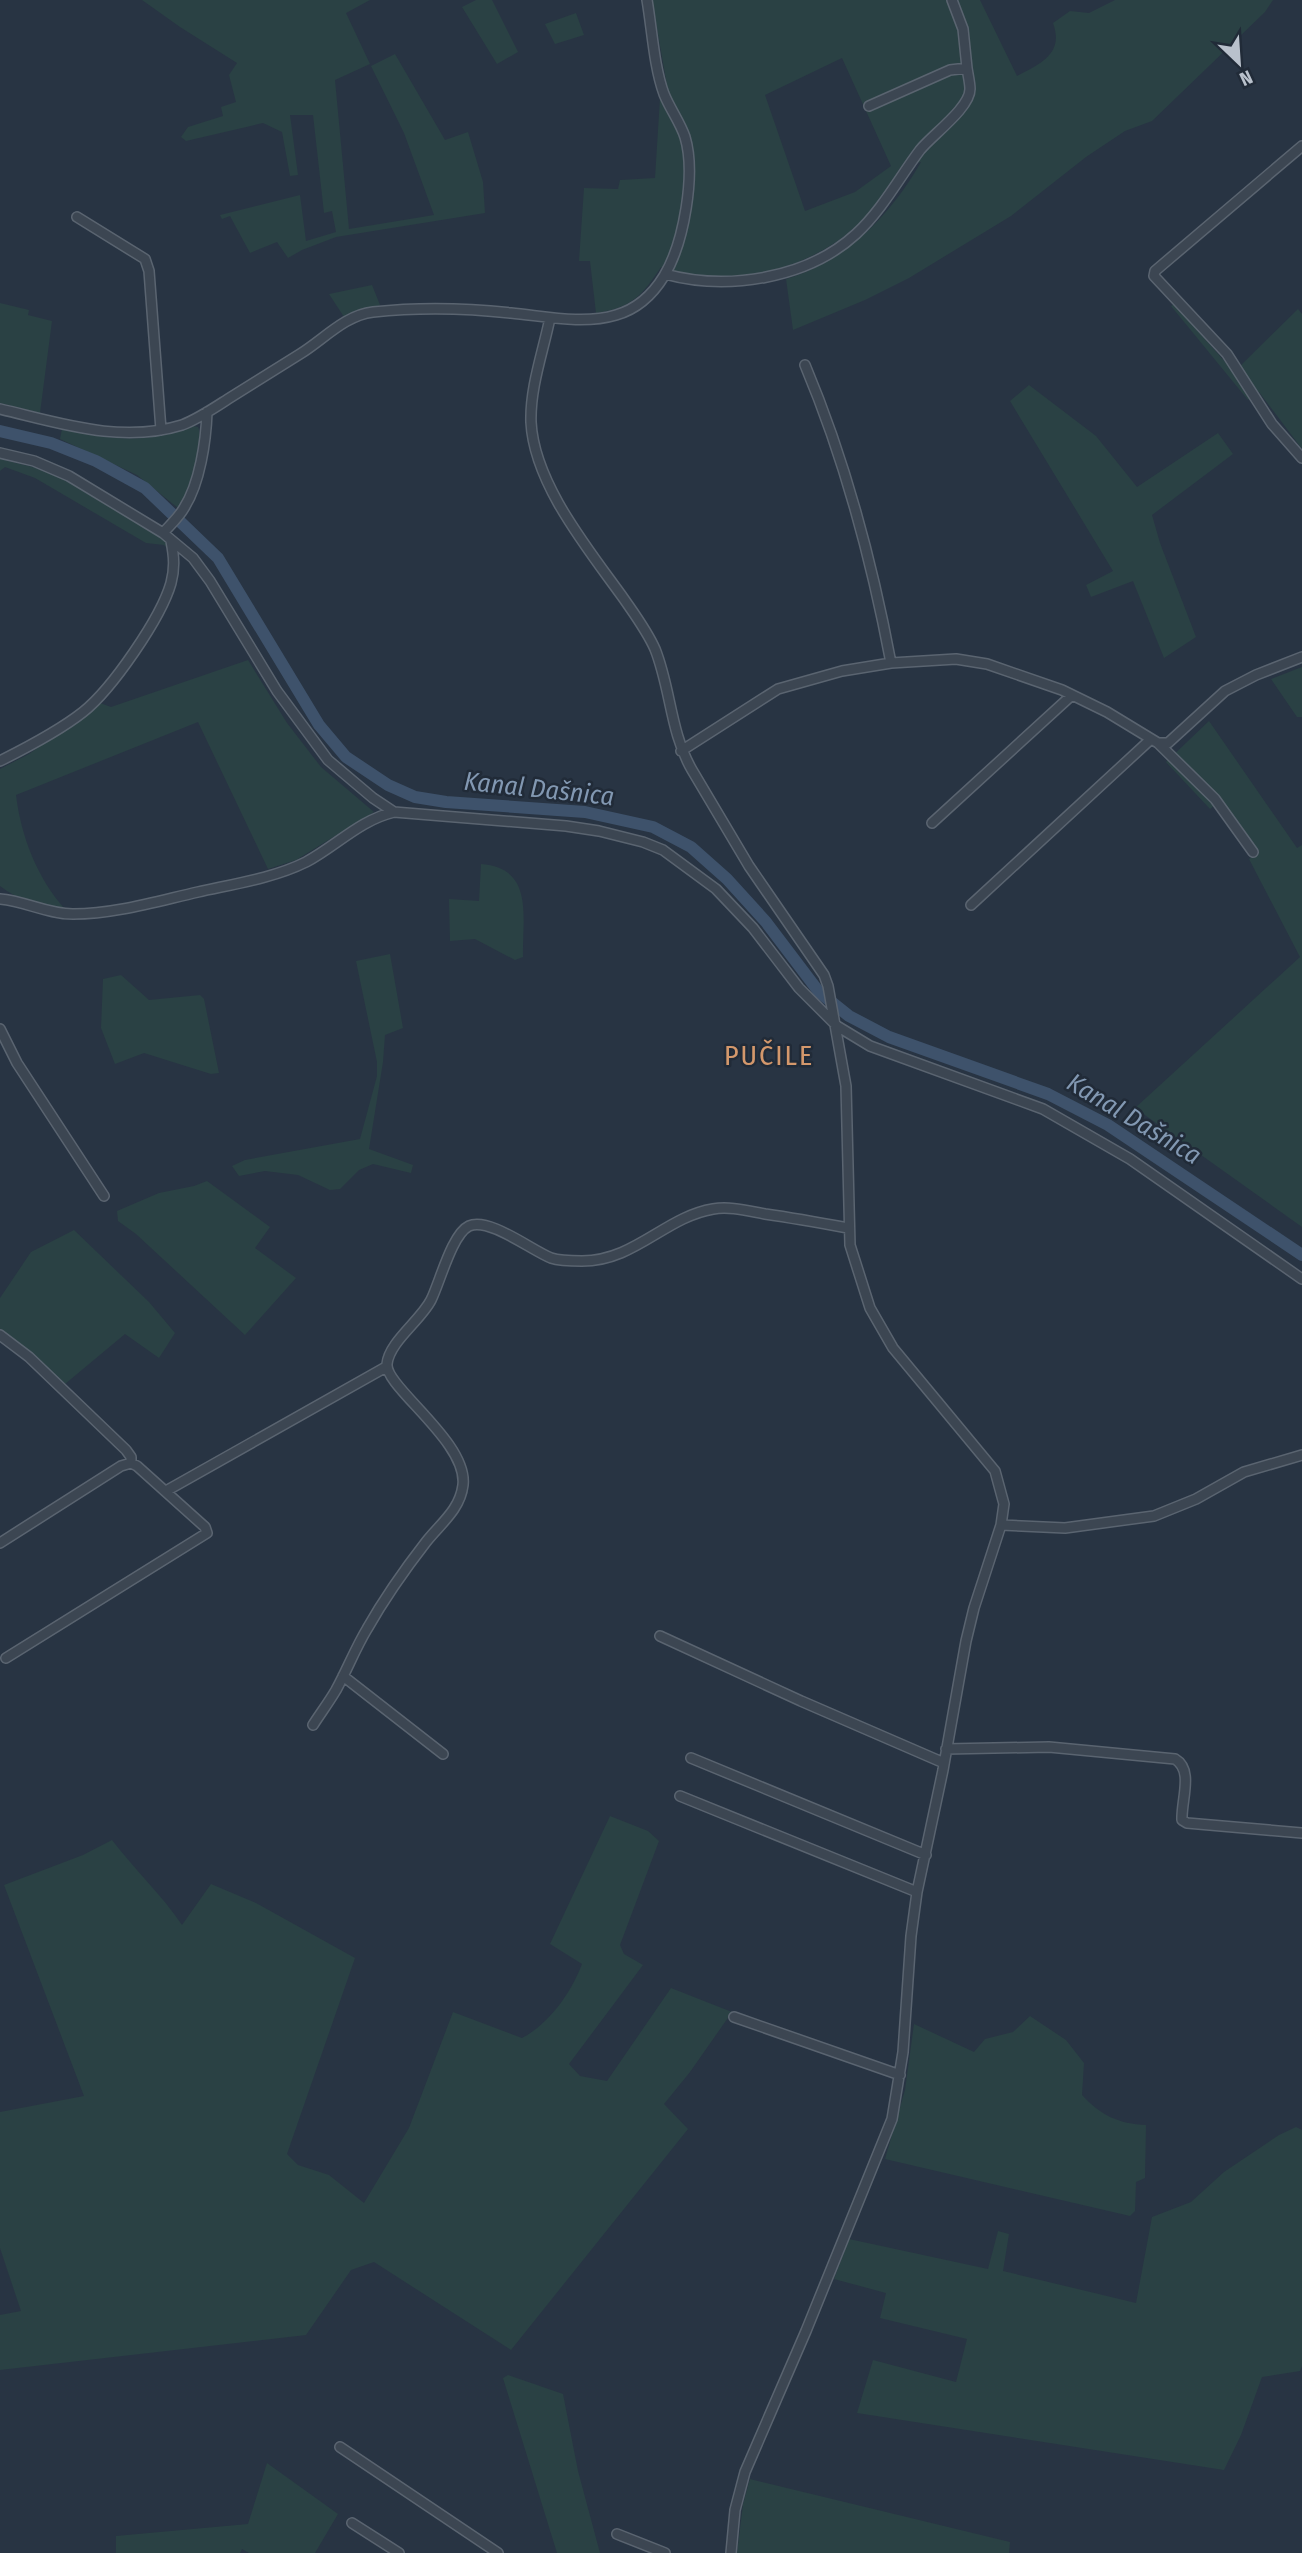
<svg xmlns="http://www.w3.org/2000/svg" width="1302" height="2553" font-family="'Fira Sans Condensed',sans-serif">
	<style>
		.green { fill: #2a4144; fill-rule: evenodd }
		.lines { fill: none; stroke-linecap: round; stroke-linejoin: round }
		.canal { stroke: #3e526b; stroke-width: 12 }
		.street-casing { stroke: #5a6470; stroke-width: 12 }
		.street { stroke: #3c4652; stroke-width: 9 }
		.labels { text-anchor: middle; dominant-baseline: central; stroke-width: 5; stroke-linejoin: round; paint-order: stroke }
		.water-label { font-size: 26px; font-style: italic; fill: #8298b2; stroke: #212b38 }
		.quarter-label { font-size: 28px; letter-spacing: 2px; fill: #d4986c; stroke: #212b38 }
	</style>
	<rect width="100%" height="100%" fill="#283443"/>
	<path class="green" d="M142,0h228l-24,13 24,51 -35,16 14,149 85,-14 -30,-82 -33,-67 24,-12 50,86 23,-8 15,50 2,31 -149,24 -34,13 -14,8 -11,-16 -27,11 -20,-37 -8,3 -2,-4 80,-20 6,46 30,-9 -4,-21 -8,2 -11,-98h-23l8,60 -8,1 -8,-44 -19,-9 -77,18 -5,-4 7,-10 35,-11 -2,-9 15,-5 -7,-27 8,-12 -57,-36z
		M476,0h16l26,52 -21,12 -35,-57z
		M652,0h328l37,76c25,-13 47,-23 36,-53l17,-12 19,2 26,-13h158l-8,12 -113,109 -27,10 -39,26 -75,59 -102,62 -44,22 -72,30 -7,-51c60,-18 104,-63 135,-117l-21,6c-13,21 -27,43 -46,60 -49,44 -131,62 -193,39 -19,29 -30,41 -65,46l-6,-52h-11l5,-73 34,1 2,-9 35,-2 5,-80 9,-1zM842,58l49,108 -36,26 -50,19 -40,-116z
		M576,13l8,22 -29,9 -10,-20z
		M372,285l8,20 -36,12 -15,-23z
		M0,303l29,7 -1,5 24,6 -12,92 -40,-10z
		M1174,304l60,68 64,-63 4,5v135l-43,-57 -11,8 -77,-94z
		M1029,385l67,51 41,51 81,-54 15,21 -81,61 8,28 36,94 -32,21 -31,-77 -42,16 -5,-12 27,-14 -103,-170z
		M193,426l5,1c8,16 -10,66 -20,81l-41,-33 -77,-36 2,-10c48,10 84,16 131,-3z
		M0,459l49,12 111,65 6,5 2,8 -4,-4 -18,-2 -111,-65 -30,-11 -5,4z
		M248,660l39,63 34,44 53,45 -78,48 -28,9 -70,-147 -182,73c5,41 21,83 49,114 -22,0 -47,-9 -65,-23v-117l29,-15 71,-51 11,4z
		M1302,667v50h-5l-26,-38z
		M1209,721l88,127 5,-3v382l-167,-119 165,-151 -51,-98 8,-7 -35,-53 -12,10 -44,-47z
		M481,864c54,4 41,54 42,93l-8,3 -40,-21 -25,2 -1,-42 30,2z
		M390,954l13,74 -18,7 -2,27 -14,87 44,16 -2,8 -38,-9 -14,6 -19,19 -10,1 -32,-15 -33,-4 -26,5 -7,-10 13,-6 115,-21 17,-63v-14l-21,-101z
		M121,975l28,25 51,-5 4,4 15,74 -8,1 -67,-21 -29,11 -14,-36 2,-49z
		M207,1181l63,46 -15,21 41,30 -51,57 -109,-101 -18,-13 -1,-10 42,-18 35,-7z
		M74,1230l75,72 26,31 -16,25 -34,-24 -60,50 -65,-54v-32l31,-46z
		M610,1816l38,15 11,10 -39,104 4,9 19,11 -74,99 11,12 27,5 64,-93 61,24 -42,60 -26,32 24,25 -177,221 -137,-88 -23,8 -45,65 -306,35v-55l21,-4 -21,-63v-136l84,-16 -80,-211 79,-30 29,-15c23,30 49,54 70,85l29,-41 45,19 99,55 -68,196 11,11 31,10 35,28 45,-75 44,-116 69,26c27,-14 49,-45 60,-74l-32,-20z
		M1030,2016l36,24 18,23 -2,32c18,20 37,29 64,30l-1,53 -9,4 -1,29 -5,5 -245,-57 20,-69 9,-66 60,28 11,-13 28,-7z
		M1296,2127l6,3v236l-2,5 -38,6 -21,58 -17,35 -367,-57 16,-53 83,22 11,-43 -87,-21 6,-25 -52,-14 15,-40 139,30 10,-38 11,3 -6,37 133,32 16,-86 39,-15 33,-30 55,-37z
		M508,2375l55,19 15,77 22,82h-43l-54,-175z
		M267,2463l71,51 -23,39h-66l-7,-4 -2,4h-124v-17l132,-12z
		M750,2479l260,63 -1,11h-272l6,-49z"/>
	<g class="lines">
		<path class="canal" d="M0,431l51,12 45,18 49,27 73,70 101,167 27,32 42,28 27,12 31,5 139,10 68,15 38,20 36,32 39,43 53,70 30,24 40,21 159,57 60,31 194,130"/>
		<g class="street-casing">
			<path id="street" d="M952,0l11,29 4,39
				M1302,146l-147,125 -1,5 73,78 45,70 30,34
				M77,217l68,42 4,12 12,159
				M665,274c62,17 142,5 191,-40 26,-24 43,-56 64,-84 12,-15 50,-42 50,-61 0,-6 -2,-14 -3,-21l-17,2 -81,36
				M550,318c-7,34 -20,69 -19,104 3,62 58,128 93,177 11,16 23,32 31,50 16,40 15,83 37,121l57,96 75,109 4,11 18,100 4,159 20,63 23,40 102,123 9,33 -3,21 -27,83 -8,33 -23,129 -26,122 -6,44 -8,116 -11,67 -86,212 -61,141 -10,38 -4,43
				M805,365c40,95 67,197 86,298
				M0,409c60,14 121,35 182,16 16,-6 32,-17 46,-26 24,-15 48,-30 72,-45 23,-14 45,-39 73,-42 45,-5 93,-4 138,1 33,3 72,12 105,2 21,-6 37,-21 48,-39 20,-33 32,-102 21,-139 -5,-15 -15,-28 -21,-43 -10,-27 -12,-65 -17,-94
				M0,453l34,8 35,15 94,57 30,25 17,23 67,110 51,69 45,38 21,14 172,14 33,5 44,11 20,8 53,39 37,39 46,60 38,38 33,20 173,63 87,50 172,120
				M163,533c7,-8 16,-16 21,-25 16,-25 22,-67 23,-96
				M1158,743h10l57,-52 31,-16 46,-18
				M681,751l97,-62 64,-18 49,-8 65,-4 31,5 75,26 45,22 51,31 57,56 38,53
				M0,761c28,-14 59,-30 83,-49 29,-23 78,-94 88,-129 4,-15 3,-27 0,-42
				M932,823l140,-128
				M0,899c25,2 47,15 73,15 42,0 85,-13 125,-22 36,-8 76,-14 108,-30 30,-16 54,-42 88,-50
				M971,905l179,-165
				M0,1029l17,34 87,133
				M0,1335l29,22 97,93 5,7v6
				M166,1491l220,-124
				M1001,1525l64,3 89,-12 42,-17 48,-27 58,-17
				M0,1543l121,-77 10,-3 6,3 68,61 2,6 -201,125
				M660,1636l141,65 143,62
				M343,1676l100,78
				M313,1725c7,-11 16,-23 23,-35 11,-20 19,-41 31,-61 17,-30 38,-60 59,-87 14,-18 34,-32 37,-57 5,-43 -78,-98 -76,-121 2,-22 34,-44 44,-64 9,-18 21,-66 38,-74 20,-9 62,24 82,32 9,3 21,3 31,3 53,0 83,-44 131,-52 17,-3 35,2 52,5 28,4 56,9 83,14
				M946,1749l103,-2 126,12c19,11 6,41 7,61l5,3 115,10
				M691,1758l235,97
				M680,1796l237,96
				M734,2017l166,58
				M340,2447l158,106
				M352,2523l47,30
				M617,2534l48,19"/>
		</g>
		<use href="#street" class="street"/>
	</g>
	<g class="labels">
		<g class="water-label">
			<text transform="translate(539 789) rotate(6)">Kanal Dašnica</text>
			<text transform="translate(1134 1119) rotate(31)">Kanal Dašnica</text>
		</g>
		<g class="quarter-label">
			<text x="769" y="1055">PUČILE</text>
		</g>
	</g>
	<g transform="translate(1239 63) rotate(155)" stroke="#212b38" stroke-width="5" paint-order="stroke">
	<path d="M0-5L12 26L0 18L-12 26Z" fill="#b9c1cc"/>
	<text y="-10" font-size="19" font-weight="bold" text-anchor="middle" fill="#b9c1cc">N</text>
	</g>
</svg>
